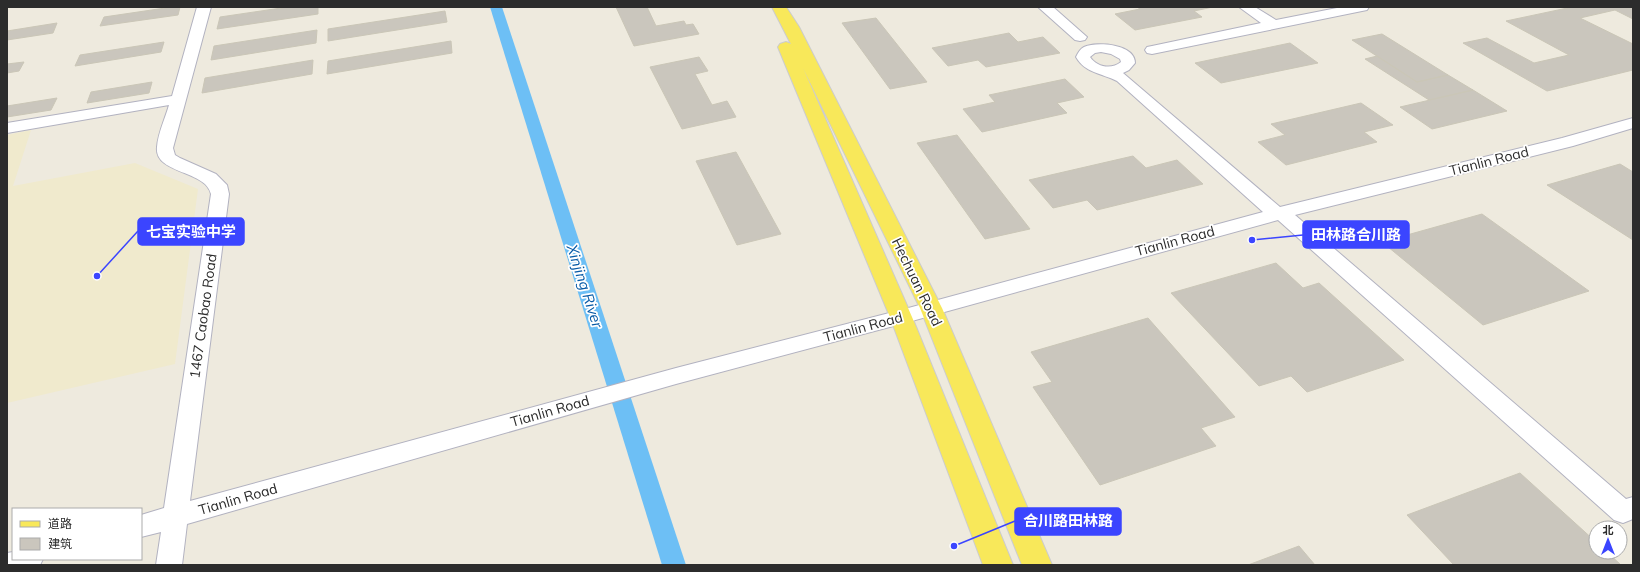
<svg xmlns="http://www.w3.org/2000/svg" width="1640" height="572" font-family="Mulish,'Noto Sans SC',sans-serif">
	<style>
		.education { fill: #f0eacd }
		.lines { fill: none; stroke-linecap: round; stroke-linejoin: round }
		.canal { fill: #6dbff5; fill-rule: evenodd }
		.building { fill: #cac6bd; stroke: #cac6b7 }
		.minor-casing { stroke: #b2b2c0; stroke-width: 2 }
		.major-casing { stroke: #ccc; stroke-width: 2 }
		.minor { fill: #fff; fill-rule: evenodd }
		.major { fill: #f8e85a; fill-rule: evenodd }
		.labels { text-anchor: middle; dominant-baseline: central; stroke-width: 3.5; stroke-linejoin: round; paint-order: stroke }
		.street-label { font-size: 14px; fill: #2c2c2c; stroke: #fff }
		.water-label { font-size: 15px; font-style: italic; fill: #075aa6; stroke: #fff }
		.leader { fill: none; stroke: #3b45ff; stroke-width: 1.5 }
		.callout-dot { fill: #3b45ff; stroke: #fff; stroke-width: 1.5 }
		.callout { fill: #3b45ff; stroke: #3b45ff; stroke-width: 1.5 }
		.callout-label { font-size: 15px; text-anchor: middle; font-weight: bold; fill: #fff }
	</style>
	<rect width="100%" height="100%" fill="#eeeade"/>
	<path class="education" d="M31,130l-18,56 122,-23 63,26 -23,175 -168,39v-268z"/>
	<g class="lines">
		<path class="canal" d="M490,7h12l184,558h-24z"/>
	</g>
	<path class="building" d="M172,7h8l-2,8 -78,11 4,-9z
		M288,7h30v7l-101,15 3,-12z
		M616,7h31l9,19 28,-5 2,4 7,-1 6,10 -65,12z
		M1137,7h76l-19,4 8,6 -67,13 -20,-16 25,-5z
		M1572,7h61v12l-18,-9 -35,8 53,26v26l-86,21 -84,-48 24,-5 47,25 35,-8 -63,-34z
		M445,11l2,11 -119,19v-12z
		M876,18l51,64 -37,7 -48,-66z
		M57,23l-4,10 -46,7v-9z
		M317,30l-1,13 -105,17 3,-14z
		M1009,33l9,9 25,-5 17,16 -74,14 -8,-7 -30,6 -16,-18z
		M1382,34l66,41 -31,7 -65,-42z
		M451,41l1,12 -125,21 1,-13z
		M164,42l-3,10 -86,14 5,-11z
		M1290,43l28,20 -97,20 -26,-20z
		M1377,56l40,26 31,-7 25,15 -44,10 -64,-41z
		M699,57l9,14 -13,3 17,31 15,-4 9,16 -54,12 -32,-62z
		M313,60l-1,14 -110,19 3,-15z
		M24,62l-5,9 -12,2v-9z
		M1065,79l19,18 -27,6 10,10 -85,19 -19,-23 32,-7 -6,-7z
		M152,82l-3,11 -62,10 4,-11z
		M1473,90l34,21 -75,18 -32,-22z
		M57,98l-6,12 -44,7v-11z
		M1361,103l32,22 -29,7 13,10 -91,23 -28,-23 27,-7 -14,-11z
		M957,135l73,94 -45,10 -68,-96z
		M736,152l45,82 -44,11 -41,-84z
		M1133,156l13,12 31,-8 26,24 -106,26 -10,-10 -34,8 -24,-28z
		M1620,164l13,8v68l-86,-55z
		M1482,214l107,77 -106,34 -101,-83z
		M1276,263l27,25 16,-5 85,77 -97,32 -16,-16 -32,10 -88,-93z
		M1148,318l87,99 -34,11 15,18 -116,39 -67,-98 19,-5 -21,-30z
		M1520,473l76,69v10h11l14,13h-167l-47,-50z
		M1299,546l16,19h-67z"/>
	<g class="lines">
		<g class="minor-casing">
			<path id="minor" d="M197,7h14l-38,141 2,7 5,3 36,16 11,11 2,9 -39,307 486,-133 225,-58 362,-98 -146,-131c-16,-8 -32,-8 -41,-24 2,-4 4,-8 8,-10 13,-6 51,-3 51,16l-6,7 -6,3 157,134 282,-69 71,-20v10l-60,18 -278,69 331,284 7,-2v22l-10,4 -9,-3 -336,-300 -377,104 -225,60 -489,140 -5,41h-26l5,-33 -20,5v-22l23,-7 47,-314c-5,-24 -57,-20 -54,-47 1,-14 8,-28 12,-42l-162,28v-10l165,-27zM1101,52l10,2 9,5 1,3c-10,8 -24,5 -31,-5l5,-4z
				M1038,7h15l34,30 -2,3 -5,1 -5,-1z
				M1239,7h16l21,13 66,-13h27l-2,3 -5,1 -210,43 -5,-1 -2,-3 2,-3 5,-1 109,-23z
				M13,552v7h30l-3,6h-33v-12z"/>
		</g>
		<g class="major-casing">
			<path id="major" d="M772,7h14l13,20 143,281 110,257h-30l-102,-257 -117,-240 109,249 101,248h-30l-93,-248 -112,-270 2,-3 6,-2 5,2z"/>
		</g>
		<use href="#minor" class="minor"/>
		<use href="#major" class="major"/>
	</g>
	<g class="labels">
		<g class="street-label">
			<text transform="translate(1489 161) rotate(-14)">Tianlin Road</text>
			<text transform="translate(1175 241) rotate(-15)">Tianlin Road</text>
			<text transform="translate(917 282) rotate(64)">Hechuan Road</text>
			<text transform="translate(203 316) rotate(-82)">1467 Caobao Road</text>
			<text transform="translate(863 327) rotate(-15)">Tianlin Road</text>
			<text transform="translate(550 411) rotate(-16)">Tianlin Road</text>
			<text transform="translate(238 499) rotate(-16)">Tianlin Road</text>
		</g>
		<g class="water-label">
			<text transform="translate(585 286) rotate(72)">Xinjing River</text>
		</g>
	</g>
	<path class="leader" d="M97 276L138 231M1252 240L1303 235M954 546L1015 521"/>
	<g class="callout-dot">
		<circle cx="97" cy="276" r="4"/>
		<circle cx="1252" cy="240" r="4"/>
		<circle cx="954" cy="546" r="4"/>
	</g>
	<g class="callout">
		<rect x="138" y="218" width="106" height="27" rx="4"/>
		<rect x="1303" y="221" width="106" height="27" rx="4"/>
		<rect x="1015" y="508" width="106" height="27" rx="4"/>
	</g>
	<g class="callout-label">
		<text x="191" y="237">七宝实验中学</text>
		<text x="1356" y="240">田林路合川路</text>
		<text x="1068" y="526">合川路田林路</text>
	</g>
	<rect width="1640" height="572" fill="none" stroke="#2c2c2c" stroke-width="16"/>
	<rect x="12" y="508" width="130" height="52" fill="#ffffff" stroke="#ababab"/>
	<rect x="20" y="521" width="20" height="6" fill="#f8e85a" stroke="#ababab"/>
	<text x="48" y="528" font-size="12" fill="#2c2c2c">道路</text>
	<rect x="20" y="538" width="20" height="12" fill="#cac6bd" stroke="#ababab"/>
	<text x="48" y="548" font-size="12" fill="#2c2c2c">建筑</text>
	<g transform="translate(1608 540)"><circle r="19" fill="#ffffff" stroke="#ababab"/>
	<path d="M0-3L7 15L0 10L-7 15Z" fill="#3b45ff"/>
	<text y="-6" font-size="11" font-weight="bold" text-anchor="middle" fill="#2c2c2c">北</text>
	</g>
</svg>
